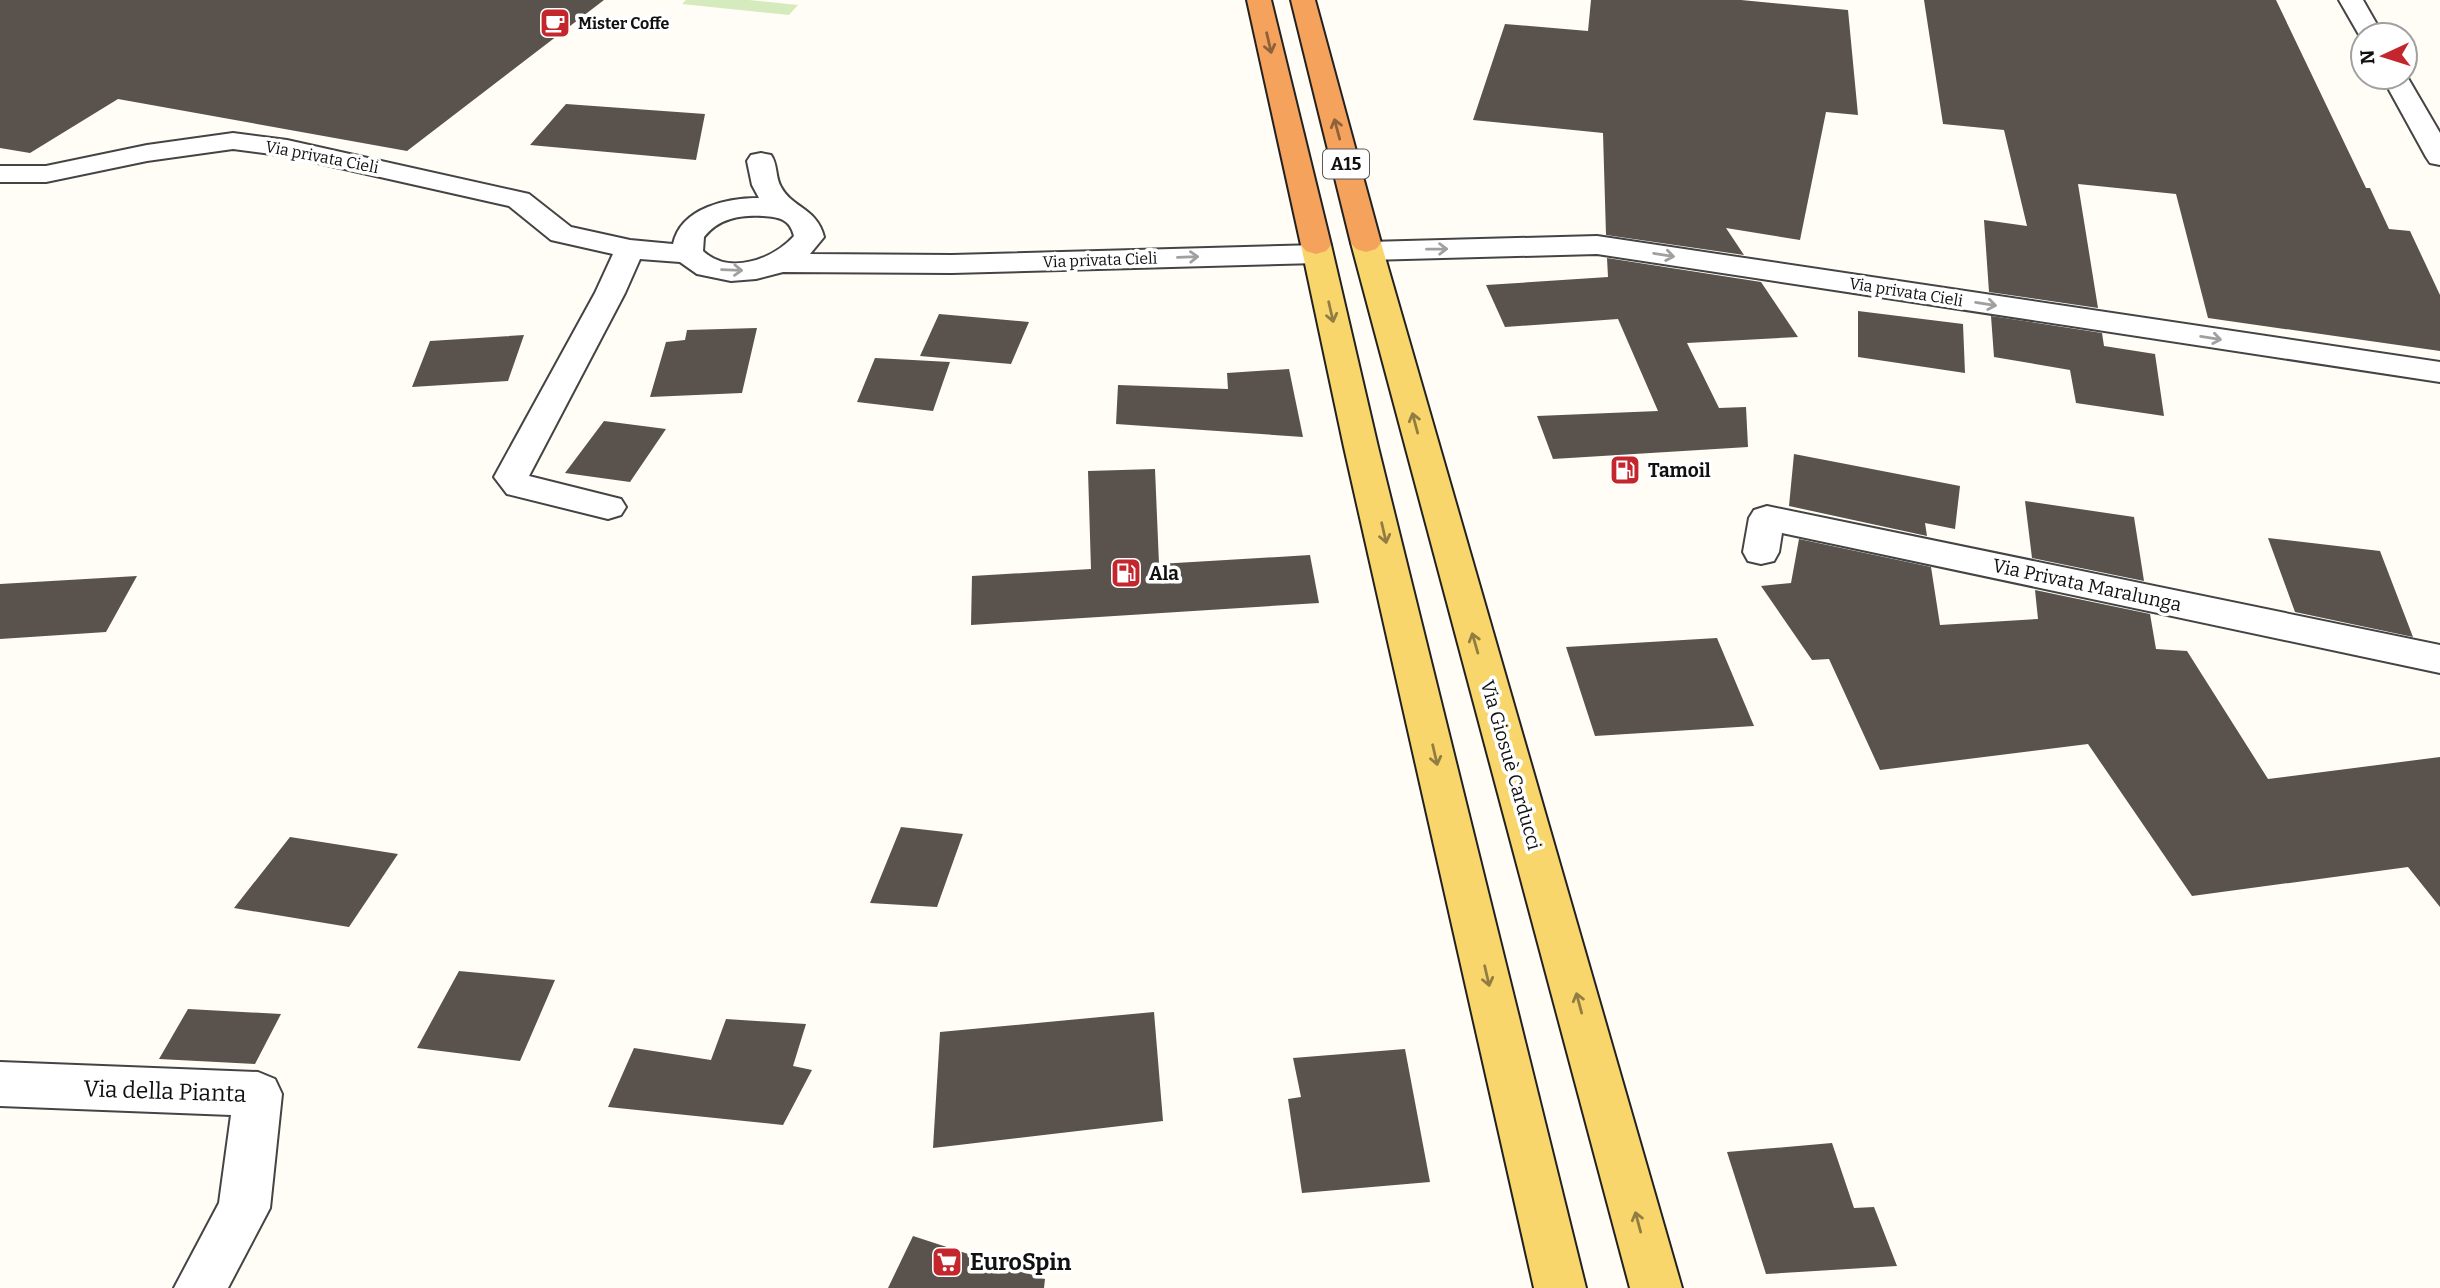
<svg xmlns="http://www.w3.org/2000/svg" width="2440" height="1288" font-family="Bitter,serif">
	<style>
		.green { fill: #d5ebbd }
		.building { fill: #5a524d }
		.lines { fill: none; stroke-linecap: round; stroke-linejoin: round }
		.minor-casing { stroke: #444; stroke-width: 4 }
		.major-casing { stroke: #222; stroke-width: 4 }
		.highway-casing { stroke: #222; stroke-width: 4 }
		.minor { fill: #fff; fill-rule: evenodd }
		.major { fill: #f9d66b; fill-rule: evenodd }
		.highway { fill: #f5a25d; fill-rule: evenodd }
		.oneway { stroke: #8e613b }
		.oneway2 { stroke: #a0a0a0 }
		.oneway3 { stroke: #917d42 }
		.labels { text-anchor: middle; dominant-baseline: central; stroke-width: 7; stroke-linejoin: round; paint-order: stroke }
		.far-poi-label { font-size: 16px; font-weight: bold; fill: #111; stroke: #fff; text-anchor: start }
		.far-street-label { font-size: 16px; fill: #111; stroke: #fff }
		.shield { fill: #fff; stroke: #585858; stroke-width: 2 }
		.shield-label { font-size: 18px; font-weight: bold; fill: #111 }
		.poi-label { font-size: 19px; font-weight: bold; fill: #111; stroke: #fff; text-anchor: start }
		.street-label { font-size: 19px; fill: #111; stroke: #fff }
		.near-street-label { font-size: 23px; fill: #111; stroke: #fff }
		.near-poi-label { font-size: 23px; font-weight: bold; fill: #111; stroke: #fff; text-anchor: start }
	</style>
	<rect width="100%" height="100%" fill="#fffdf5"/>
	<path class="green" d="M686,0h63l49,5 -9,10 -107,-11z"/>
	<path class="building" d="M0,0h604l-197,151 -289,-52 -88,54 -30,-5z
		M1591,0h150l107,10 10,105 -32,-3 -26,128 -74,-12 18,27 -138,-20 -3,-102 -130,-13 32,-96 83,7z
		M1924,0h352l90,188h4l19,41 21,2 30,64v56l-232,-33 -32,-124 -98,-10 20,124 -109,-16 -5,-72 43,6 -23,-96 -61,-6z
		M566,104l139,10 -9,46 -166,-15z
		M1607,258l154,24 37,55 -111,6 32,65 27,-1 2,40 -195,12 -16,-43 121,-5 -40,-92 -113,8 -19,-42 122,-8z
		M1858,311l105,13 2,49 -107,-16z
		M939,314l90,8 -18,42 -91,-8z
		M1991,316l111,17 2,13 51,8 9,62 -88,-13 -6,-33 -76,-13z
		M757,328l-15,65 -92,4 16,-55 19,-2 2,-10z
		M524,335l-16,46 -96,6 18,-46z
		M875,358l75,4 -17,49 -76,-9z
		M1289,369l14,68 -187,-13 2,-39 110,4 -1,-16z
		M604,421l62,8 -36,53 -65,-9z
		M1794,454l166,32 -5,43 -30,-6 2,13 -138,-30z
		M1155,469l4,95 151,-9 9,48 -348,22 1,-49 119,-7 -3,-98z
		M2025,501l109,16 10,64 -112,-23z
		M2268,538l112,13 33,86 -118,-25z
		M1799,539l132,28 9,58 98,-6 -3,-29 115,24 6,35 31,2 81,128 172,-22v150l-32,-40 -216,29 -104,-152 -208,26 -51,-111 -17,1 -51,-74 30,-3z
		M137,576l-31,56 -106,7v-55z
		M1717,638l37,88 -159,10 -29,-89z
		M901,827l62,7 -26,73 -67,-4z
		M290,837l108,17 -49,73 -115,-19z
		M459,971l96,9 -35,81 -103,-13z
		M188,1009l93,5 -26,50 -96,-5z
		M1154,1012l9,109 -230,27 7,-116z
		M726,1019l80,5 -13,42 19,4 -29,55 -175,-18 26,-59 77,12z
		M1405,1049l25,133 -128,11 -14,-94 13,-2 -8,-39z
		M1832,1143l22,65 20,-1 23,59 -131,8 -39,-122z
		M913,1236l132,43 -1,9h-156z"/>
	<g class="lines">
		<g class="minor-casing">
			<path id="minor" d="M2339,0h24l20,35h-20l-1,5z
				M2405,73l35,60v32l-10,-2 -4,-6 -44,-80h23z
				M233,133l54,7 242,54 42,33 59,13 43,4c8,-37 55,-46 86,-46l-7,-13 -5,-24 4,-6 10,-2 10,2c7,10 4,22 10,32 11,21 36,21 43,50l-14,17 142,1 366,-10 11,3 4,6 -4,6 -11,3 -366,10 -169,-1 -27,7 -25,2 -34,-7 -17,-12 -40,-3 -15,34 -96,183 92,23 5,8 -5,8 -13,4 -101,-25 -13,-17 101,-184 18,-39 -62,-14 -42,-34 -222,-50 -54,-7 -86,12 -101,21h-46v-16h46l101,-21zM763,216c16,1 27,3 31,20 -21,23 -64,40 -91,15l1,-14c15,-19 36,-22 59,-21z
				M1597,236l843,126v20l-843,-128 -228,6 -10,-3 -5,-6 5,-6 10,-3z
				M1767,506l673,139v28l-658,-140 -3,19 -5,9 -13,3 -13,-3 -5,-9 6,-34 5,-8z
				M0,1062l258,10 17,7 7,15 -12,114 -42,80h-54l45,-85 12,-88 -231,-9z"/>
		</g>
		<g class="major-casing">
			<path id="major" d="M1366,234l10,3 5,6 301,1045h-52l-279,-1045 5,-6z
				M1316,236l10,3 5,6 47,202 208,841h-52l-190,-841 -43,-202 5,-6z"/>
		</g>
		<g class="highway-casing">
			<path id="highway" d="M1247,0h24l60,245 -5,6 -10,3 -10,-3 -5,-6z
				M1291,0h24l66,243 -5,6 -10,3 -10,-3 -5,-6z"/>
		</g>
		<use href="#minor" class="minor"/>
		<use href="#major" class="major"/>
		<use href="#highway" class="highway"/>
	</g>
	<defs><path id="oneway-shaft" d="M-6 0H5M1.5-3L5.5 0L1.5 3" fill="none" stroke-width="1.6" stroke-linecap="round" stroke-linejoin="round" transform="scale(1.75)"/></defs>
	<g class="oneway">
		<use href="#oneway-shaft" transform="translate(1269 43) rotate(77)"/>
		<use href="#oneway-shaft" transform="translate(1337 129) rotate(-105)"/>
	</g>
	<g class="oneway2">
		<use href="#oneway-shaft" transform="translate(1437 249) rotate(-1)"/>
		<use href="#oneway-shaft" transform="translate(1664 255) rotate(9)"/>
		<use href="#oneway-shaft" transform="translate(1188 257) rotate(-2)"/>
		<use href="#oneway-shaft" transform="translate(732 270) rotate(2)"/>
		<use href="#oneway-shaft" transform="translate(1986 304) rotate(9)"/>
		<use href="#oneway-shaft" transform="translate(2211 338) rotate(9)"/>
	</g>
	<g class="oneway3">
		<use href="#oneway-shaft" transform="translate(1331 312) rotate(77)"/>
		<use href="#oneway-shaft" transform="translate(1415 423) rotate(-105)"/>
		<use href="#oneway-shaft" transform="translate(1384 533) rotate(77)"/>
		<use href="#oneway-shaft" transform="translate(1475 643) rotate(-106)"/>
		<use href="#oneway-shaft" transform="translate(1435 755) rotate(77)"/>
		<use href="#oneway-shaft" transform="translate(1487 976) rotate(77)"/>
		<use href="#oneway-shaft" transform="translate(1579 1003) rotate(-105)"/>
		<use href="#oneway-shaft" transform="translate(1638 1222) rotate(-105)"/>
	</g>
	<defs>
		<g id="cafe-square" transform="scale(1.575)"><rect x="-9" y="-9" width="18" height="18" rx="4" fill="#c4262e" stroke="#fff"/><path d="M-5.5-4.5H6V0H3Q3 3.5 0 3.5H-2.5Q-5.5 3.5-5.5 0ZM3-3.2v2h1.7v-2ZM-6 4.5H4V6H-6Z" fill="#fff"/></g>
		<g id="fuel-square" transform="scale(1.575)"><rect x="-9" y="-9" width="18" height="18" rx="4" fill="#c4262e" stroke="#fff"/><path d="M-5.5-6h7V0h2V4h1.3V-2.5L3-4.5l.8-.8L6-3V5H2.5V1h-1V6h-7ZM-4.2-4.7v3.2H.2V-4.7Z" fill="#fff"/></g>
		<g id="supermarket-square" transform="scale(1.575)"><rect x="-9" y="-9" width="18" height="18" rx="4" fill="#c4262e" stroke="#fff"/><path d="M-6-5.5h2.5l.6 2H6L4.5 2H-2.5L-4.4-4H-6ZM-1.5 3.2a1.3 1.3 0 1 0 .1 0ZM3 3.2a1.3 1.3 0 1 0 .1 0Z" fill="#fff"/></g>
	</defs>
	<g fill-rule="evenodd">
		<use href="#cafe-square" x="555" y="23"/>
		<use href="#fuel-square" x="1625" y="470"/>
		<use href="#fuel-square" x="1126" y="573"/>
		<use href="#supermarket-square" x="947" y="1262"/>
	</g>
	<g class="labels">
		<g class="far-poi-label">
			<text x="578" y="23">Mister Coffe</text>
		</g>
		<g class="far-street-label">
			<text transform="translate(322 157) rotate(11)">Via privata Cieli</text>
			<text transform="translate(1100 260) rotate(-2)">Via privata Cieli</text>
			<text transform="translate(1906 292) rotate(9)">Via privata Cieli</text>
		</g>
		<rect class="shield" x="1323" y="149.5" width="46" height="29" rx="5"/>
		<g class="shield-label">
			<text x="1346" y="164">A15</text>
		</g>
		<g class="poi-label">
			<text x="1648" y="470">Tamoil</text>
			<text x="1149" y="573">Ala</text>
		</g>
		<g class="street-label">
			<text transform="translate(2087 585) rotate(12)">Via Privata Maralunga</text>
			<text transform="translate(1511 765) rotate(74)">Via Giosuè Carducci</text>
		</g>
		<g class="near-street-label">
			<text transform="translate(165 1091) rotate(2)">Via della Pianta</text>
		</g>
		<g class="near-poi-label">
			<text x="970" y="1262">EuroSpin</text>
		</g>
	</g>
	<g transform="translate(2384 56) rotate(266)"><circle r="33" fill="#ffffff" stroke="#a0a0a0" stroke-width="2"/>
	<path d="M0-5L12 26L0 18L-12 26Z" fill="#c4262e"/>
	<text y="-10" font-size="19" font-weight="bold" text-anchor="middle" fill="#111111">N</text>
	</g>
</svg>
